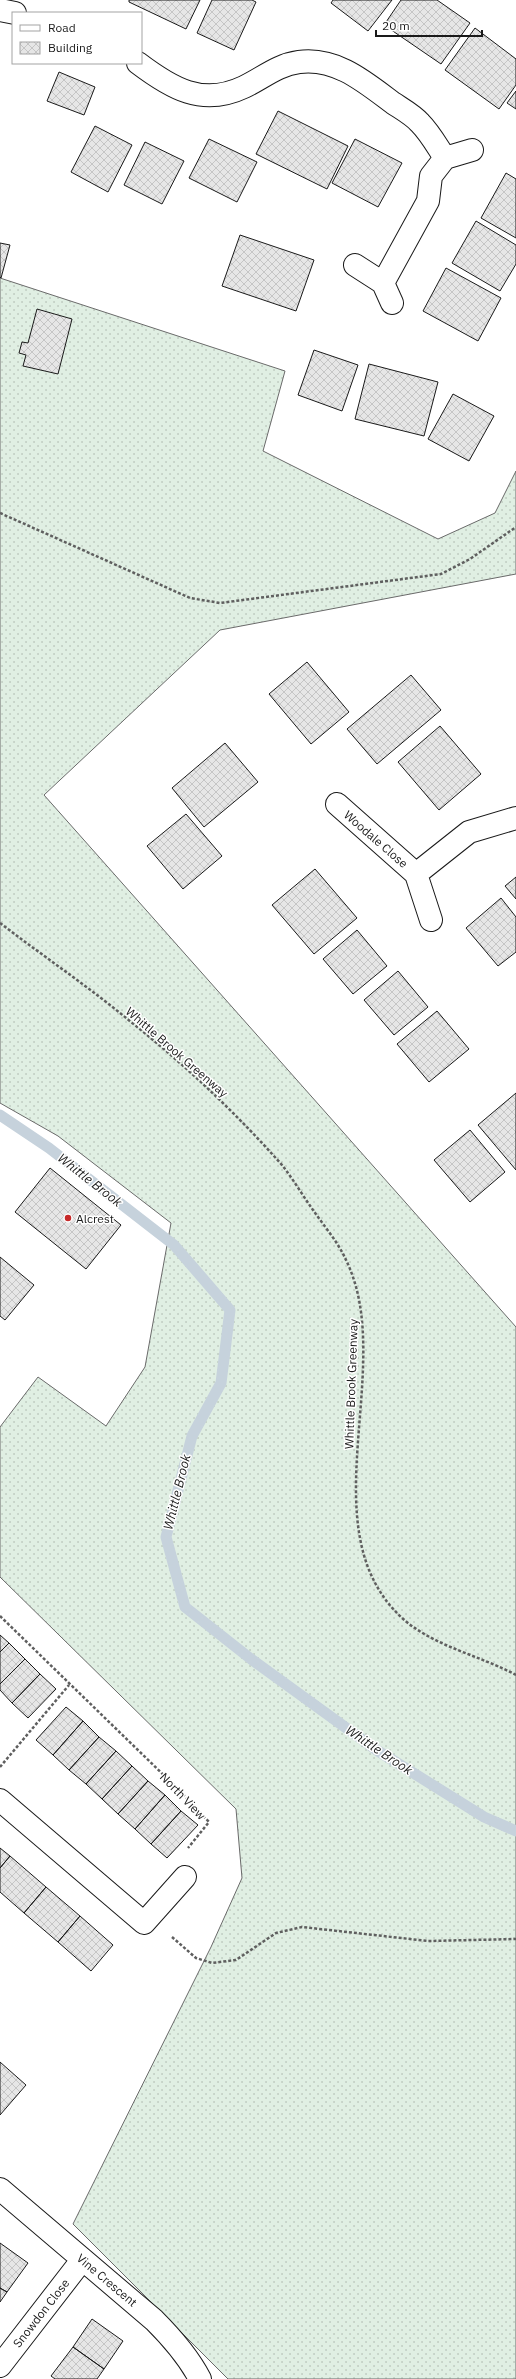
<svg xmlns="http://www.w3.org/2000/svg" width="516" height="2379" font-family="'IBM Plex Sans',sans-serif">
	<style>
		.grass { fill: url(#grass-dots); stroke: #6a6a6a }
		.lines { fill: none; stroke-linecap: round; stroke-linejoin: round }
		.stream { stroke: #c6d2dc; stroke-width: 11 }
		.building { fill: url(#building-cross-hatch); stroke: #1a1a1a }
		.minor-casing { stroke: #1a1a1a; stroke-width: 24 }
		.path { stroke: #5f5f5f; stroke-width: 2.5; stroke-dasharray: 3 2; stroke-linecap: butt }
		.minor { stroke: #fff; stroke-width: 22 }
		.poi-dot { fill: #c62828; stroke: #fff; stroke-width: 1.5 }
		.labels { text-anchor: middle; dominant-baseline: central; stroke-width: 3; stroke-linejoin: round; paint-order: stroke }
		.street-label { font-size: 12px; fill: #1a1a1a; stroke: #fff }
		.poi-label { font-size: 12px; fill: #1a1a1a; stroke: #fff; text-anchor: start }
		.water-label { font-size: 13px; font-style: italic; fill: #1a1a1a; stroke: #fff }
	</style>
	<defs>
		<pattern id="grass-dots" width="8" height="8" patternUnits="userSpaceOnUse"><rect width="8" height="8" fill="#e0efe3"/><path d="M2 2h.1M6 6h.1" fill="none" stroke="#c0ccc2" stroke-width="1.8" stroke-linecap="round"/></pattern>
		<pattern id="building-cross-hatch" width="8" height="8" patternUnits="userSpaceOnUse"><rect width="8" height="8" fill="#e6e6e6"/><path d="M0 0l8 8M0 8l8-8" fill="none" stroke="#c5c5c5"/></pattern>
	</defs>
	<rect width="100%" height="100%" fill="#fff"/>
	<path class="grass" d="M0,278l285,93 -22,80 175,88 57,-26 21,-42v103l-296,56 -176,165 472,532v1052h-288l-155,-155 138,-277 31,-69 -6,-69 -236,-232v-150l38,-50 68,49 39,-59 26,-144 -113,-87 -58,-33z"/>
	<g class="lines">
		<path class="stream" d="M0,1115l49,33 125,97 56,65 -9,73 -29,53 -26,101 19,70 66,52 127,92 106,66 32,14"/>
	</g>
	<path class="building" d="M129,0h71l-14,29 -57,-27z
		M212,0h40l4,2 -22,48 -37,-17z
		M333,0h59l-24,31 -37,-28z
		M401,0h36l33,23 -29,41 -57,-39z
		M475,28l41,31v26l-17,24 -54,-39z
		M59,72l36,15 -11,28 -37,-14z
		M516,91v18l-9,-6z
		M278,111l70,35 -21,43 -71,-35z
		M95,126l37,19 -24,47 -37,-20z
		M209,139l48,23 -20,40 -48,-24z
		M355,139l47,24 -24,44 -46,-24z
		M145,142l39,19 -22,43 -38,-19z
		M506,173l10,6v59l-35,-20z
		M476,221l40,24v19l-16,27 -48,-28z
		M240,235l74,25 -18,51 -74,-25z
		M0,243l10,2 -9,33 -1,-1z
		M446,268l55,30 -23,43 -55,-30z
		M37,309l35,10 -14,55 -35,-8 3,-11 -7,-2 3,-11 6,1z
		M314,350l44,15 -16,46 -44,-16z
		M369,364l69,18 -14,54 -69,-17z
		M453,394l41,22 -25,45 -41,-22z
		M307,662l42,50 -38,32 -42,-50z
		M411,675l30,35 -64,54 -30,-35z
		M440,726l41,48 -42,36 -41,-48z
		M225,743l33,39 -54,45 -32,-39z
		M186,814l36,42 -39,33 -36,-43z
		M315,869l42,49 -43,36 -42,-49z
		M516,877v22l-11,-13z
		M501,898l15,19v35l-18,14 -32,-38z
		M357,930l30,36 -34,28 -30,-35z
		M398,971l30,36 -34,28 -30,-35z
		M437,1011l32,38 -40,33 -32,-38z
		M516,1093v77l-38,-45z
		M470,1130l35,42 -35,30 -36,-42z
		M50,1168l71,57 -35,44 -71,-57z
		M0,1257l34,28 -29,35 -5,-4z
		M0,1635l9,8 -9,9z
		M9,1643l16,16 -25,25v-32z
		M25,1659l15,15 -28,29 -12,-13v-6z
		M40,1674l16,15 -28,29 -16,-15z
		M66,1707l17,14 -30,34 -17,-15z
		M83,1721l16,16 -30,33 -16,-15z
		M99,1737l17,14 -30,33 -17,-14z
		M116,1751l16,15 -30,33 -16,-15z
		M132,1766l16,15 -30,33 -16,-15z
		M148,1781l17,14 -30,34 -17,-15z
		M165,1795l16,16 -30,33 -16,-15z
		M181,1811l17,14 -31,33 -16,-14z
		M0,1848l10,8 -10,12z
		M10,1856l36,31 -22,26 -24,-21v-24z
		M46,1887l34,29 -22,26 -34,-29z
		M80,1916l33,29 -22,26 -33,-29z
		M0,2062l26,23 -26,30z
		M0,2243l28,20 -21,29 -7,-4z
		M0,2288l7,4 -7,10z
		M92,2319l31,22 -19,28 -31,-22z
		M73,2347l31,22 -7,10h-42l-4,-3z"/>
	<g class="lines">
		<g class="minor-casing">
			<path id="minor" d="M0,10l15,3
				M138,63c33,25 64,44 106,24 19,-9 33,-22 55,-25 37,-5 66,20 94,41 9,6 20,12 27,20 10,10 17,23 25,35
				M355,265l28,18 9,20
				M383,283l45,-82 3,-25 14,-18 27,-8
				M337,804l79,70 53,-42 47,-14
				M416,874l15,46
				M0,1800l144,123 41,-46
				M0,2189l154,131c18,18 34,36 46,59
				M0,2366l82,-106"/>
		</g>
		<path class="path" d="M0,513l190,85 30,5 221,-29 29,-15 46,-32
			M0,923c43,33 89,64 131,99 54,43 105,91 151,143 11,14 21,31 31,45 11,16 25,32 33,50 52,106 -39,268 55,357 31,29 78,38 115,58
			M0,1616l177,172 32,34 -21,26
			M0,1767l69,-82
			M172,1937l24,21 16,5 24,-3 40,-27 26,-6 126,14 88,-2"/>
		<use href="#minor" class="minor"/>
	</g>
	<circle class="poi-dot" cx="68" cy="1218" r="4"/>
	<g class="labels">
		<g class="street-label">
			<text transform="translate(376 839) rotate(41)">Woodale Close</text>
			<text transform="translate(177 1052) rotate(41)">Whittle Brook Greenway</text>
			<text transform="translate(351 1384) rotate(-88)">Whittle Brook Greenway</text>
			<text transform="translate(183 1796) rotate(46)">North View</text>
			<text transform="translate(107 2280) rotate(40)">Vine Crescent</text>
			<text transform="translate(41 2313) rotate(-52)">Snowdon Close</text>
		</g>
		<g class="poi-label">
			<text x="76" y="1218">Alcrest</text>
		</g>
		<g class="water-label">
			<text transform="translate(90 1180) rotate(38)">Whittle Brook</text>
			<text transform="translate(177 1492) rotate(-76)">Whittle Brook</text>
			<text transform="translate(379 1750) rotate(34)">Whittle Brook</text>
		</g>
	</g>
	<rect x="12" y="12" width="130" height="52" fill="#ffffff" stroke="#a3a3a3"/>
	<rect x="20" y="25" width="20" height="6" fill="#ffffff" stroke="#a3a3a3"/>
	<text x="48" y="32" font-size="12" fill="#1a1a1a">Road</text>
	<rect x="20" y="42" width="20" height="12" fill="url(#building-cross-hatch)" stroke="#a3a3a3"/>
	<text x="48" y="52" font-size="12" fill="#1a1a1a">Building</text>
	<path d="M376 30v6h106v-6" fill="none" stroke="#1a1a1a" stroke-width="2"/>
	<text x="382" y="30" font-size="12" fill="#1a1a1a" stroke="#ffffff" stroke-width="3" paint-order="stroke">20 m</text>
</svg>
